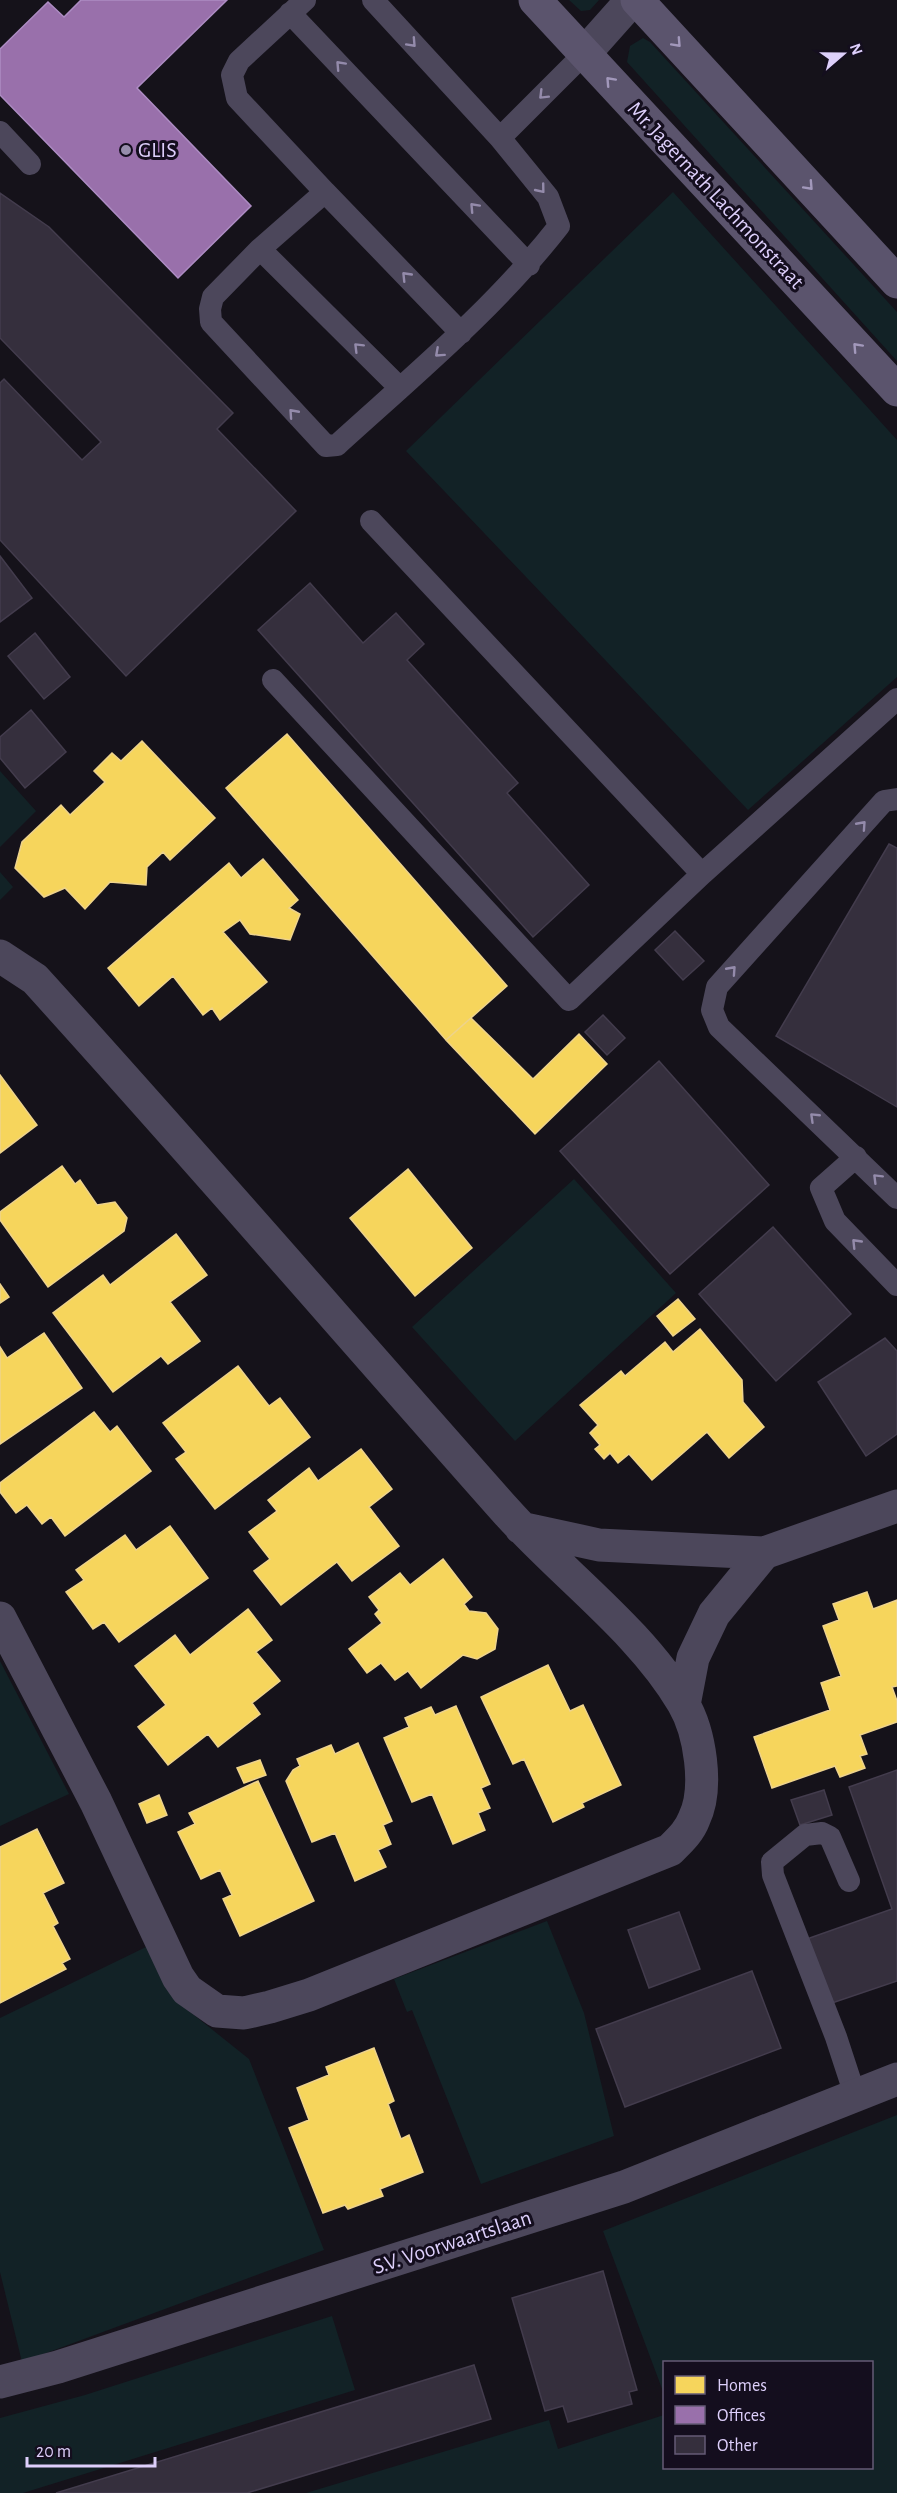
<svg xmlns="http://www.w3.org/2000/svg" width="897" height="2493" font-family="'Alegreya Sans',sans-serif">
	<style>
		.green { fill: #122226 }
		.homes { fill: #f6d55c; stroke: #eed38c; stroke-width: 1.5 }
		.offices { fill: #9970ab; stroke: #ad8cc3; stroke-width: 1.5 }
		.building { fill: #352f3d; stroke: #433c4d; stroke-width: 1.5 }
		.lines { fill: none; stroke-linecap: round; stroke-linejoin: round }
		.lane { stroke: #4c475b; stroke-width: 22 }
		.street { stroke: #4c475b; stroke-width: 33 }
		.secondary { stroke: #5b546d; stroke-width: 33 }
		.oneway { stroke: #948bab }
		.oneway2 { stroke: #a298bb }
		.poi-dot { fill: #978dac; stroke: #140e1e; stroke-width: 2 }
		.labels { text-anchor: middle; dominant-baseline: central; stroke-width: 6; stroke-linejoin: round; paint-order: stroke }
		.poi-label { font-size: 22px; fill: #ddcffb; stroke: #140e1e; text-anchor: start }
		.street-label { font-size: 22px; fill: #ddcffb; stroke: #140e1e }
	</style>
	<rect width="100%" height="100%" fill="#15121a"/>
	<path class="green" d="M569,0h30l-9,10 -9,1z
		M643,38l7,4 247,270v49l-270,-299 3,-16z
		M673,192l224,248v237l-149,133 -342,-359z
		M0,771l36,40 -36,36z
		M0,872l13,15 -13,13z
		M574,1179l102,114 -161,148 -103,-114z
		M0,1661l69,133 -69,32z
		M547,1921l37,92 30,123 -133,48 -69,-174 -5,2 -13,-33z
		M146,1947l43,64 60,48 75,191 -302,112 -22,-90v-254z
		M897,2115v378h-591l243,-73 9,29 106,-34v53h208v-106h-208v32l-61,-163z
		M332,2316l23,74 -332,103h-23v-75l85,-23z"/>
	<path class="homes" d="M287,734l220,252 -61,54 -220,-252z
		M142,741l73,77 -45,42 -7,-8 -16,15 -1,18 -36,-3 -25,27 -20,-21 -21,9 -29,-29 7,-26 39,-37 9,10 35,-33 -11,-11 18,-18 9,8z
		M263,859l35,41 -9,8 11,6 -10,26 -40,-6 -10,-14 -17,12 44,50 -47,38 -8,-12 -9,7 -30,-39 -34,30 -31,-38 121,-105 12,15z
		M471,1018l62,61 46,-45 28,30 -72,70 -89,-94z
		M0,1075l37,50 -37,28z
		M62,1166l13,18 5,-4 17,25 18,-3 12,16 -3,13 -76,56 -48,-67v-8z
		M408,1169l64,79 -57,48 -65,-78z
		M176,1234l31,41 -37,27 30,39 -32,23 -7,-8 -48,36 -60,-79 50,-38 7,10z
		M0,1284l9,13 -9,6z
		M678,1299l17,20 -22,17 -16,-20z
		M700,1329l42,51 1,22 21,25 -35,31 -22,-26 -55,48 -23,-26 -11,9 -8,-10 -6,6 -9,-10 5,-4 -10,-12 8,-8 -18,-20 41,-34 4,5 40,-34 8,10z
		M44,1333l38,55 -82,56v-97l7,11z
		M238,1366l31,40 11,-8 30,39 -95,72 -39,-50 10,-7 -23,-29z
		M94,1412l16,20 7,-6 34,45 -86,65 -14,-19 -9,7 -15,-19 -11,8 -16,-21v-9z
		M361,1449l31,40 -23,18 30,39 -47,35 -15,-19 -56,43 -27,-34 16,-12 -21,-27 28,-21 -9,-11 41,-32 9,13z
		M170,1526l38,52 -89,64 -15,-20 -11,7 -27,-37 18,-12 -8,-10 49,-35 11,15z
		M443,1559l29,38 -8,7 5,7 17,2 12,16 -3,20 -18,10 -14,-4 -42,33 -13,-17 -13,9 -14,-17 -14,10 -18,-24 33,-26 -7,-9 4,-4 -10,-13 31,-24 10,12z
		M867,1592l6,17 24,-9v86l-5,1 5,14v21l-37,13 7,19 -7,2 5,12 -25,9 -5,-11 -63,22 -18,-51 76,-27 -9,-27 20,-7 -18,-50 16,-6 -6,-16z
		M248,1609l24,31 -16,12 24,29 -28,22 8,11 -42,33 -10,-13 -40,31 -30,-38 28,-22 -31,-39 40,-31 15,20z
		M548,1665l22,46 13,-6 38,80 -39,18 2,4 -31,15 -29,-63 -11,5 -32,-67z
		M456,1706l34,78 -9,4 9,20 -12,5 7,17 -32,14 -21,-50 -20,8 -28,-64 25,-11 -4,-9 26,-11 4,8z
		M358,1743l34,78 -9,4 8,19 -13,6 8,17 -31,14 -20,-48 -23,9 -26,-61 7,-11 7,-4 -3,-7 34,-14 4,9z
		M260,1760l6,15 -22,8 -7,-15z
		M258,1781l56,120 -74,35 -17,-37 9,-4 -12,-25 -19,9 -23,-47 17,-8 -6,-11z
		M159,1795l8,20 -20,8 -8,-19z
		M37,1829l27,54 -21,10 15,30 -5,3 17,33 -8,4 4,6 -66,34v-156z
		M374,2048l20,53 -6,3 13,35 8,-4 14,37 -43,17 3,7 -35,13 -3,-4 -22,8 -34,-85 20,-8 -12,-32 32,-13 -3,-8z"/>
	<path class="offices" d="M81,0h146l-90,88 114,118 -73,72 -178,-183v-46l48,-47 16,15z"/>
	<path class="building" d="M0,193l49,34 184,186 -16,16 79,82 -170,165 -126,-136v-157l4,-4 78,81 19,-18 -101,-104z
		M0,556l32,42 -32,24z
		M310,583l53,60 33,-30 28,31 -17,16 111,123 -11,10 82,92 -56,52 -275,-307z
		M35,633l35,44 -26,22 -36,-43z
		M31,710l35,42 -41,36 -25,-30v-21z
		M889,844l8,4v259l-121,-71z
		M675,931l29,30 -21,19 -28,-30z
		M603,1015l22,23 -18,17 -22,-23z
		M659,1061l110,124 -99,89 -110,-123z
		M773,1227l78,87 -75,67 -77,-87z
		M885,1338l12,13v83l-31,22 -48,-74z
		M897,1770v211l-71,24 -22,-65 88,-31 -43,-122z
		M824,1790l8,25 -32,10 -9,-25z
		M679,1912l21,57 -51,19 -21,-58z
		M752,1971l29,77 -156,59 -29,-78z
		M603,2271l34,119 -8,2 3,12 -64,18 -5,-16 -18,5 -33,-113z
		M474,2365l17,54 -244,74h-191z"/>
	<g class="lines">
		<path class="lane" d="M305,0l-66,61 -7,14 5,23 88,94 -65,57 -47,48 -3,12 1,13 115,124 11,-1c77,-70 158,-137 222,-219l-11,-29 -48,-59 -127,-138
			M290,13l239,252
			M0,132l30,32
			M500,138l84,-84
			M325,192l136,141
			M260,249l140,139
			M371,521l331,353
			M273,680l296,320 133,-126 195,-175
			M897,799l-13,2 -167,186 -5,23 7,17 178,171
			M856,1157l-35,31 14,33 62,64
			M849,1881l-19,-44 -8,-4 -17,2 -33,27 1,13 63,162 19,58"/>
		<path class="street" d="M584,54l48,-54
			M0,956l35,23c159,175 314,355 471,532 56,63 135,120 177,192 17,29 26,85 11,116 -5,13 -14,21 -24,31l-361,145 -39,12 -26,6 -27,-2 -30,-21 -9,-13 -82,-175 -96,-184
			M521,1528l78,17 165,8 133,-47
			M684,1705l9,-47 21,-44 50,-61
			M0,2382l58,-15 566,-180 273,-108"/>
		<path class="secondary" d="M535,0l362,390
			M637,0l260,282"/>
	</g>
	<defs><path id="oneway-chevron" d="M-2-3.5L2.5 0L-2 3.5" fill="none" stroke-width="1.6" stroke-linecap="round" stroke-linejoin="round" transform="scale(1.5)"/></defs>
	<g class="oneway">
		<use href="#oneway-chevron" transform="translate(412 43) rotate(47)"/>
		<use href="#oneway-chevron" transform="translate(340 65) rotate(-133)"/>
		<use href="#oneway-chevron" transform="translate(543 95) rotate(135)"/>
		<use href="#oneway-chevron" transform="translate(541 189) rotate(51)"/>
		<use href="#oneway-chevron" transform="translate(474 207) rotate(-133)"/>
		<use href="#oneway-chevron" transform="translate(406 276) rotate(-134)"/>
		<use href="#oneway-chevron" transform="translate(358 347) rotate(-135)"/>
		<use href="#oneway-chevron" transform="translate(439 353) rotate(138)"/>
		<use href="#oneway-chevron" transform="translate(293 413) rotate(-132)"/>
		<use href="#oneway-chevron" transform="translate(862 825) rotate(-48)"/>
		<use href="#oneway-chevron" transform="translate(732 970) rotate(-48)"/>
		<use href="#oneway-chevron" transform="translate(814 1117) rotate(-136)"/>
		<use href="#oneway-chevron" transform="translate(877 1178) rotate(-135)"/>
		<use href="#oneway-chevron" transform="translate(856 1243) rotate(-134)"/>
	</g>
	<g class="oneway2">
		<use href="#oneway-chevron" transform="translate(677 43) rotate(47)"/>
		<use href="#oneway-chevron" transform="translate(610 81) rotate(-133)"/>
		<use href="#oneway-chevron" transform="translate(809 186) rotate(47)"/>
		<use href="#oneway-chevron" transform="translate(857 347) rotate(-133)"/>
	</g>
	<circle class="poi-dot" cx="126" cy="150" r="6"/>
	<g class="labels">
		<g class="poi-label">
			<text x="138" y="150">GLIS</text>
		</g>
		<g class="street-label">
			<text transform="translate(716 195) rotate(47)">Mr. Jagernath Lachmonstraat</text>
			<text transform="translate(452 2242) rotate(-18)">S.V. Voorwaartslaan</text>
		</g>
	</g>
	<rect x="663" y="2361" width="210" height="108" fill="#140e1e" stroke="#645b76" stroke-width="1.5"/>
	<rect x="675" y="2376" width="30" height="18" fill="#f6d55c" stroke="#645b76" stroke-width="1.5"/>
	<text x="717" y="2391" font-size="18" fill="#ddcffb">Homes</text>
	<rect x="675" y="2406" width="30" height="18" fill="#9970ab" stroke="#645b76" stroke-width="1.5"/>
	<text x="717" y="2421" font-size="18" fill="#ddcffb">Offices</text>
	<rect x="675" y="2436" width="30" height="18" fill="#352f3d" stroke="#645b76" stroke-width="1.5"/>
	<text x="717" y="2451" font-size="18" fill="#ddcffb">Other</text>
	<g transform="translate(843 54) rotate(70)" stroke="#140e1e" stroke-width="4.5" paint-order="stroke">
	<path d="M0-4.5L10 22L0 15L-10 22Z" fill="#ddcffb"/>
	<text y="-9" font-size="16" font-weight="bold" text-anchor="middle" fill="#ddcffb">N</text>
	</g>
	<path d="M27 2457v9h128v-9" fill="none" stroke="#ddcffb" stroke-width="3"/>
	<text x="36" y="2457" font-size="18" fill="#ddcffb" stroke="#140e1e" stroke-width="4.5" paint-order="stroke">20 m</text>
</svg>
